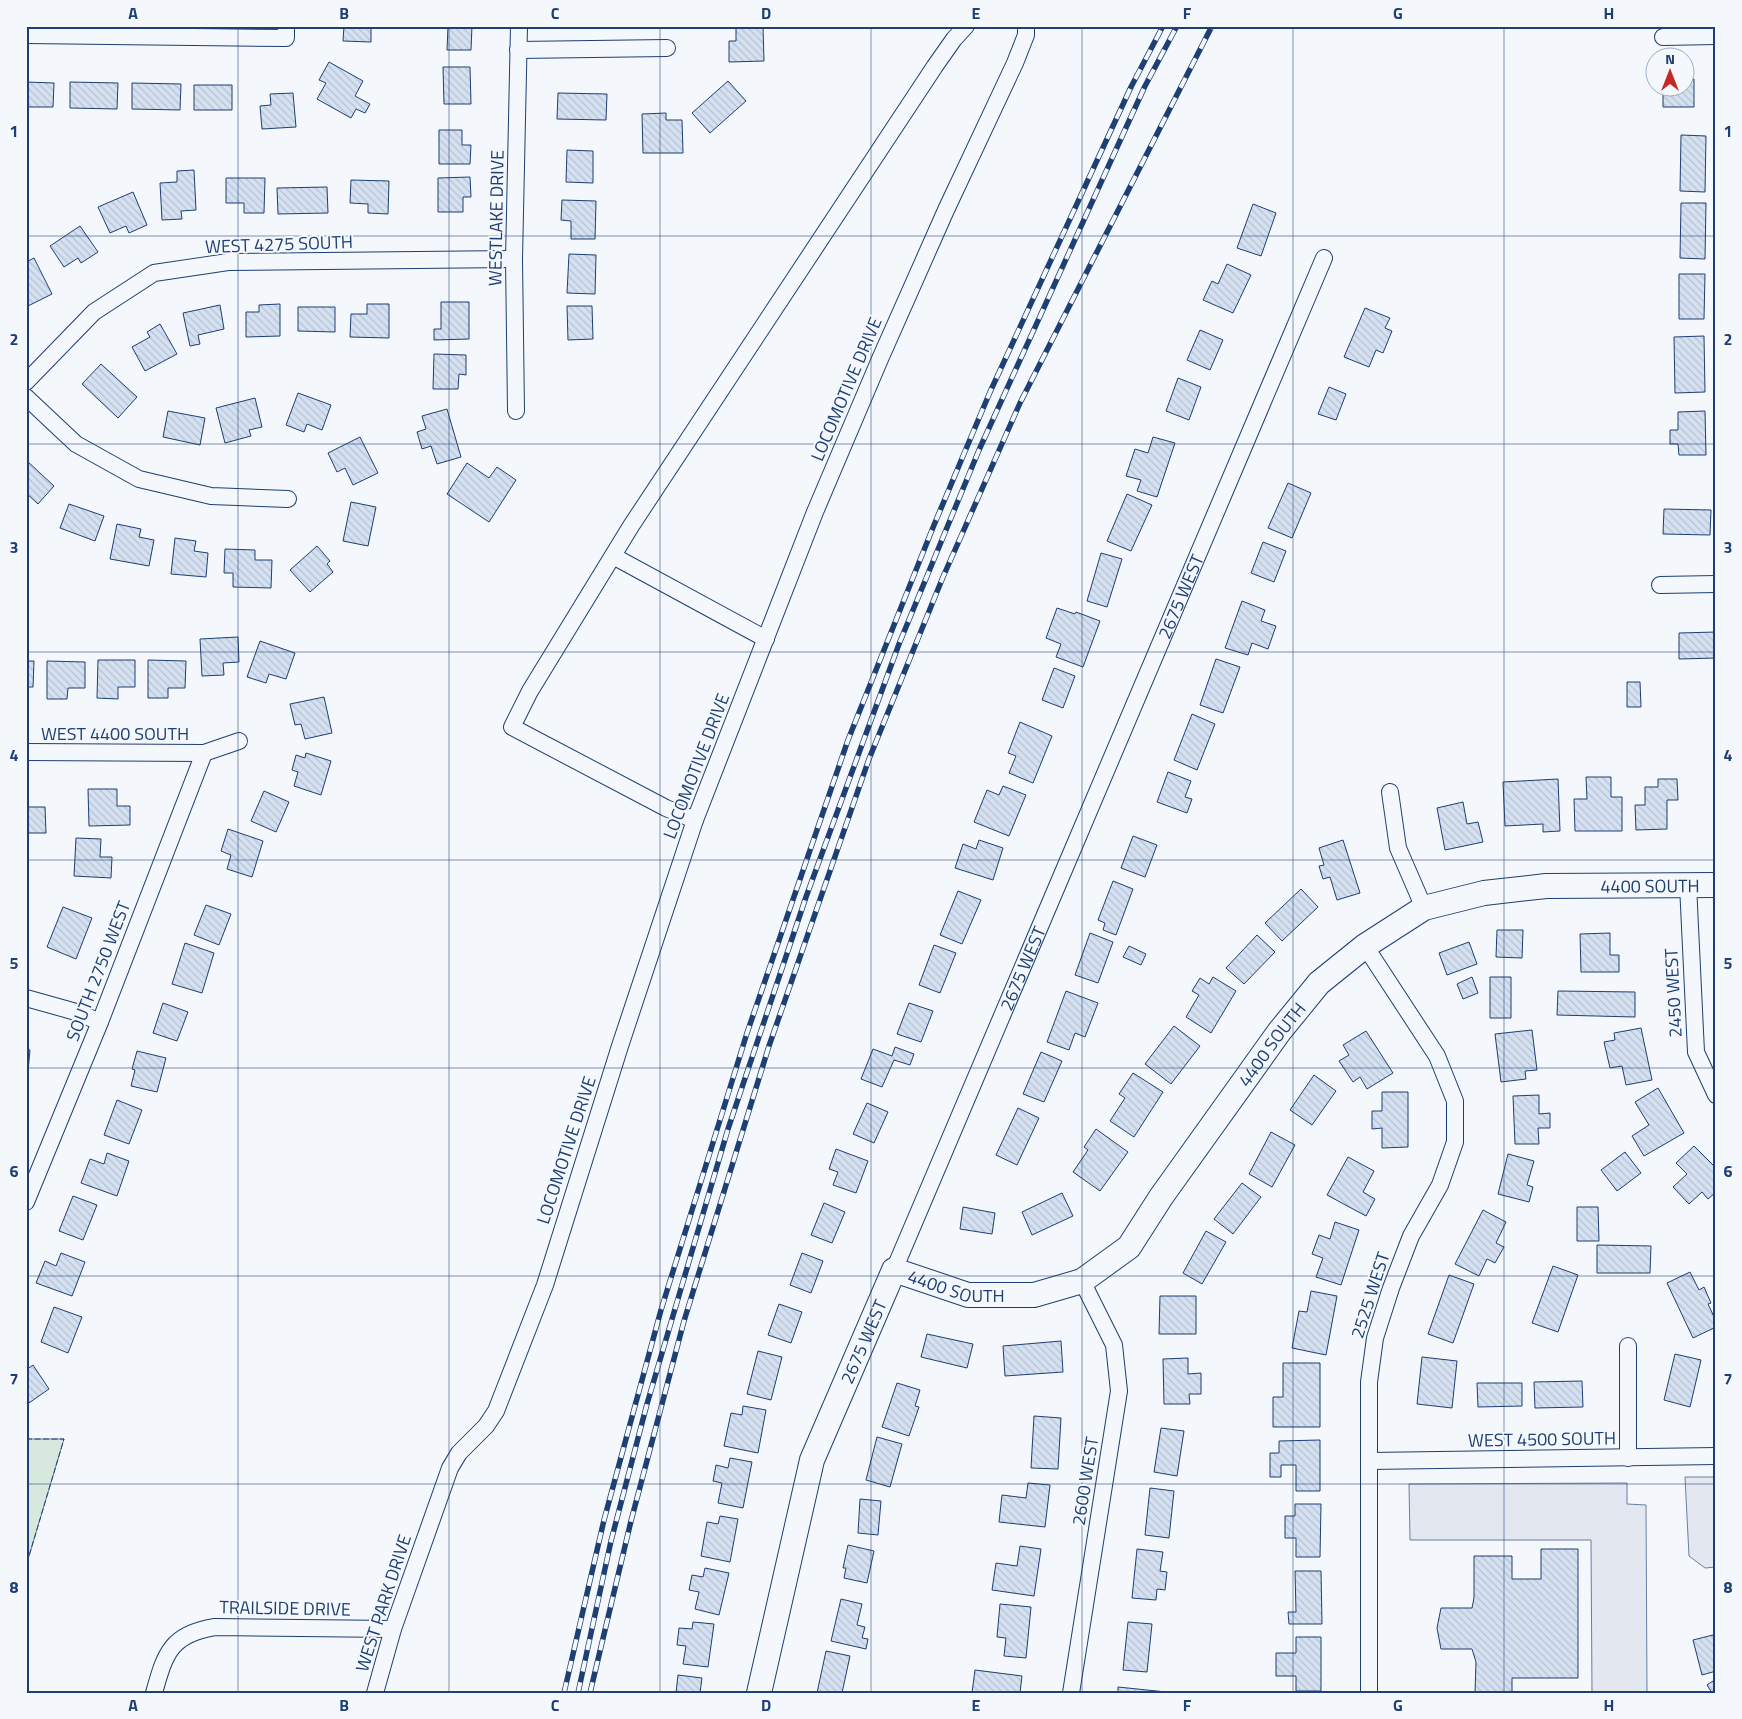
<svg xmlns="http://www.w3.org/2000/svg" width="1742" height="1719" font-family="'Titillium Web',sans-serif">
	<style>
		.green { fill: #d7e8df; stroke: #687fa3 }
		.parking { fill: #e3e8f0; stroke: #687fa3 }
		.building { fill: url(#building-back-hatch); stroke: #1d3f73 }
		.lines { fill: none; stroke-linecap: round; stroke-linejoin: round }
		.street-casing { stroke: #1d3f73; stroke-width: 18 }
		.secondary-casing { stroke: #1d3f73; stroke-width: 26 }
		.street { stroke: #f4f7fb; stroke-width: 16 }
		.secondary { stroke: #f4f7fb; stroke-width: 24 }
		.rail-casing { stroke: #1d3f73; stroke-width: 5.5 }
		.rail { stroke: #f4f7fb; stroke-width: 4; stroke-dasharray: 11; stroke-linecap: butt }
		.fence { stroke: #1d3f73; stroke-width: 1; stroke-dasharray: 6 2.5; stroke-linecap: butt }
		.grid { fill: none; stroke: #1d3f73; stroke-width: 1; stroke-opacity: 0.55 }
		.labels { text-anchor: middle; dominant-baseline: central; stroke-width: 4; stroke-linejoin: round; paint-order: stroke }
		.street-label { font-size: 18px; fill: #1d3f73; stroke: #f4f7fb }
		.neatline { fill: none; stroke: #1d3f73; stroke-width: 2 }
		.grid-label { font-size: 16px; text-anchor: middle; font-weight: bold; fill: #1d3f73 }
	</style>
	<defs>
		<pattern id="building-back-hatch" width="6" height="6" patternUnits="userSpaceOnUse" patternTransform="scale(1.25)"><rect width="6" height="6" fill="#d5e0f0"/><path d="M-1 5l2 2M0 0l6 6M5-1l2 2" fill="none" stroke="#b6c1d1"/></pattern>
	</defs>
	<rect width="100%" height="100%" fill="#f4f7fb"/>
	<path class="green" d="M26,1439h38l-38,127z"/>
	<path class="parking" d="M1685,1477h31v90l-11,1 -16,-12z
		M1627,1483v21l19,1 1,188h-55l-1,-153h-181l-1,-56z"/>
	<path class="building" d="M344,26h27v16l-28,-1z
		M448,26h24l-1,24h-24z
		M763,27l1,34 -35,1v-21h7v-13z
		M329,62l34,19 -8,15 15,8 -5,9 -9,-4 -5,9 -34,-19 9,-16 -7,-3z
		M443,67h27l1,37h-27z
		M1684,79h10v28h-31v-19h21z
		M728,81l18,20 -36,32 -18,-20z
		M26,82l28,1 -1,24h-27z
		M70,82l48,1 -1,26 -47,-1z
		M132,83l49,1 -1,26 -48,-1z
		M194,85h38v25h-38z
		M293,93l3,34 -34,2 -2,-23 11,-1 -1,-11z
		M558,93l49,1 -1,26 -49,-1z
		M666,113v7h16l1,33h-40l-1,-39z
		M439,130h23v15h9l-1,19h-31z
		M1681,135l25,1 -1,56 -25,-1z
		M567,150l26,1v32l-27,-1z
		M194,170l2,40 -15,1 1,8 -20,1 -2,-37 17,-1v-11z
		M470,177l1,20h-8v15h-25v-34z
		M226,178h39l-1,35h-20v-10h-18z
		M351,180l38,1 -1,33 -20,-1v-9l-18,-1z
		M327,187l1,26 -50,1 -1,-26z
		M133,192l14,33 -18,8 -3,-7 -16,7 -12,-26z
		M562,200l34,1 -1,38h-24v-18l-10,-1z
		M1681,203h25l-1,56 -25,-1z
		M1253,204l23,9 -15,43 -24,-8z
		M80,226l18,26 -17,11 -3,-5 -14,9 -14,-21z
		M569,254l27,1 -1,39 -28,-1z
		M34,258l18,36 -26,13v-45z
		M1227,264l24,11 -18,38 -30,-13 9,-19 6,3z
		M1679,274h26l-1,45h-25z
		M441,302h28v37l-35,1v-11h7z
		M280,304v32l-34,1v-25h13v-7z
		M367,304h22v34l-39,-1 1,-23h16z
		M220,305l4,24 -26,6 2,9 -10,2 -7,-33z
		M567,306h25l1,33 -25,1z
		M298,307h37v25l-37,-1z
		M1365,308l25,10 -5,10 7,3 -9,22 -7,-3 -7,17 -25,-10z
		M160,324l17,30 -32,17 -13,-24 18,-10 -3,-5z
		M1200,330l23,10 -13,30 -23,-10z
		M1704,336l1,56 -30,1 -1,-56z
		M434,354l32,1v20l-7,-1 -1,15h-25z
		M101,364l36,33 -19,21 -36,-34z
		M1178,378l23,9 -12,33 -23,-9z
		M1329,387l17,7 -10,26 -18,-6z
		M298,393l33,12 -9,25 -15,-6 -3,8 -18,-7z
		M255,398l7,29 -13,3 2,6 -26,7 -9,-35z
		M447,409l14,48 -24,7 -6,-18 -9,3 -5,-17 9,-3 -4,-13z
		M168,411l37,7 -5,27 -37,-8z
		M1705,411l1,44h-27l-1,-11h-8v-14h8v-18z
		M360,437l18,36 -25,12 -8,-17 -8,4 -9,-19z
		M1153,437l22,6 -18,54 -20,-6 4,-11 -15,-4 9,-27 13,4z
		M26,460l28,26 -16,18 -12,-11z
		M467,463l22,15 8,-11 19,13 -27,42 -42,-28z
		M1288,483l23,10 -19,45 -24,-10z
		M1127,494l25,11 -21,46 -24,-10z
		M351,502l25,5 -8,39 -25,-5z
		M69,504l35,12 -9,25 -35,-13z
		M1664,509l47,1 -1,25 -47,-1z
		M117,524l24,5 -2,8 15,3 -5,26 -39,-7z
		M175,538l21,3 -2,10 14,2 -2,24 -35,-3z
		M1263,542l23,9 -12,31 -23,-9z
		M317,546l13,15 -3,3 6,8 -23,20 -20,-22z
		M225,549l30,1v10h17l-1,28 -38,-1v-14h-9z
		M1101,553l21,6 -15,48 -20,-6z
		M1242,601l23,9 -4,11 15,5 -8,23 -16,-6 -4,12 -23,-7z
		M1057,608l18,6 1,-2 24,9 -17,46 -27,-10 5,-13 -15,-6z
		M1716,632v26l-37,1v-26z
		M238,637l1,25 -16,1 1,12 -22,1 -2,-37z
		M260,641l35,12 -9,26 -17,-5 -3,9 -19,-6z
		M1216,659l24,8 -17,46 -23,-8z
		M98,660h37v27h-17v12l-21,-1z
		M148,660l38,1 -1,27h-17v10h-20z
		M26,661h8l-1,26h-7z
		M47,661l38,1v26h-17l-1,11h-20z
		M1054,668l21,8 -12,32 -21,-8z
		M1627,682h13l1,25h-14z
		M324,697l8,36 -27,6 -4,-15 -6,1 -5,-21z
		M1192,714l23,10 -18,46 -23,-10z
		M1020,722l32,14 -19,47 -24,-10 7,-17 -8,-3z
		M306,753l25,8 -10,34 -27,-9 4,-14 -6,-2 4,-15 9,3z
		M1168,772l23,9 -6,16 7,2 -5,14 -30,-11z
		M1586,777h25v20h11v34h-47l-1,-32h13z
		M1558,779l2,52 -17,1v-8l-38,2 -2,-44z
		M1658,779h19l1,21h-11v29l-31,1 -1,-25h10v-18h13z
		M1003,786l23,9 -17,41 -35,-14 13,-32 12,5z
		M88,789h29v17h13v19l-41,1z
		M264,791l25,11 -13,30 -25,-11z
		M26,797h2v10h17l1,26h-20z
		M1463,802l4,22 11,-2 5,20 -38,8 -8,-42z
		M228,829l35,12 -11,36 -25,-8 4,-14 -10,-4z
		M1133,836l24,9 -12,32 -24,-9z
		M76,838l25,1 -1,18h12l-1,21 -37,-2z
		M979,840l24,8 -10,32 -38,-12 8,-24 13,5z
		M1343,840l17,53 -23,7 -7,-23 -7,2 -4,-13 5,-1 -5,-17z
		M1113,881l20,8 -17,46 -13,-5 2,-7 -7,-3z
		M1301,889l17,18 -36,34 -17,-18z
		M958,891l23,9 -19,44 -22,-9z
		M206,905l25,9 -12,31 -25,-10z
		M63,907l29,11 -16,41 -29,-12z
		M1497,930h26l-1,28 -26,-1z
		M1090,933l23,9 -15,41 -23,-8z
		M1610,933v22h9v17h-38l-1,-38z
		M1257,935l18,17 -31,32 -18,-16z
		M1469,942l8,22 -30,11 -8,-22z
		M185,943l29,10 -12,40 -30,-9z
		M934,945l22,8 -16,40 -21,-8z
		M1129,946l17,8 -5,11 -18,-8z
		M1213,977l23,14 -25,42 -25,-16 13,-22 -7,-4 8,-13 9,6z
		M1472,977l6,16 -15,6 -6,-15z
		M1490,977h21v41h-21z
		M1066,991l32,12 -13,34 -10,-4 -6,17 -22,-8z
		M1558,991l77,1v25l-78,-2z
		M163,1003l25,9 -11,29 -24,-8z
		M909,1003l24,8 -12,31 -24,-8z
		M1174,1026l26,20 -29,38 -26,-20z
		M1641,1028l11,52 -26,5 -4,-19 -12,2 -6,-26 11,-2 -1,-7z
		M1532,1030l5,40 -12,1 1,8 -25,3 -6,-48z
		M1366,1031l27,42 -26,16 -7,-12 -7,5 -14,-21 10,-6 -6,-10z
		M895,1047l19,7 -4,11 -16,-5 -12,27 -21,-8 12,-30 19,7z
		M26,1049l4,1 -3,32h-1z
		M137,1051l29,7 -9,34 -26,-6 4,-16 -3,-1z
		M1041,1052l21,9 -18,41 -21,-8z
		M1133,1073l30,19 -29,45 -24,-16 15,-23 -6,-4z
		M1314,1075l22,16 -24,34 -22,-15z
		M1658,1088l26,45 -40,23 -12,-20 17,-11 -14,-23z
		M1382,1092h26v55l-26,1v-20l-10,1v-18h10z
		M1539,1095v19l11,-1v15h-12l1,16h-24l-2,-48z
		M117,1100l25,10 -13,34 -25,-9z
		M867,1103l21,9 -14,31 -21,-9z
		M1018,1108l21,10 -22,47 -21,-10z
		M1096,1129l32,23 -28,39 -27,-19 15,-22 -4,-3z
		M1271,1132l24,13 -23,42 -23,-13z
		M1694,1146l22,22v24l-8,7 -6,-7 -13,12 -16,-17 14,-13 -11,-11z
		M836,1149l32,12 -12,32 -23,-8 5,-13 -9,-3z
		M1625,1152l16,21 -24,18 -16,-21z
		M107,1153l22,8 -12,35 -36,-13 9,-24 14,5z
		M1508,1154l26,7 -7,24 6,2 -4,15 -31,-8z
		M1348,1157l26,14 -11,21 12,7 -9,17 -39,-21z
		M1242,1183l19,14 -28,37 -19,-15z
		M1062,1193l11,23 -41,19 -10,-23z
		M73,1196l24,9 -14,35 -24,-9z
		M824,1203l21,9 -13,31 -21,-8z
		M963,1207l32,6 -3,21 -32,-5z
		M1577,1207h21l1,34h-22z
		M1483,1210l23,12 -10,21 8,4 -9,16 -8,-4 -8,17 -24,-12z
		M1335,1222l24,8 -18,55 -25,-8 7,-19 -11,-4 7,-19 11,4z
		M1206,1231l20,11 -24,42 -19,-11z
		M1597,1245l54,1 -1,27h-53z
		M61,1253l24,9 -13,34 -36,-13 9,-22 11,5z
		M802,1253l21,8 -12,32 -21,-8z
		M1553,1266l25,9 -20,57 -26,-9z
		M1690,1272l9,18 5,-3 7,16 -3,1 8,17v6l-23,11 -26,-55z
		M1449,1275l25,9 -21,59 -25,-9z
		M1311,1291l26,5 -11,59 -34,-7 7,-37 8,1z
		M1160,1296h36v38h-37z
		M779,1304l23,8 -11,31 -23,-8z
		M54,1307l28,10 -14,36 -27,-11z
		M927,1334l46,10 -6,24 -46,-11z
		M1061,1341l2,31 -58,4 -2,-30z
		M758,1351l24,6 -11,43 -24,-6z
		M1675,1354l26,6 -11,47 -26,-7z
		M1422,1357l35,4 -5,47 -35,-4z
		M1188,1358v16l13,-1v21h-12l1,10h-26l-1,-45z
		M1283,1363h37v64h-47v-30h10z
		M33,1365l16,24 -23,16v-35z
		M1582,1381l1,26 -48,1 -1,-26z
		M897,1383l23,7 -5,16 4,1 -10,29 -27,-9z
		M1477,1383h45v23l-44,1z
		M743,1406l23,4 -8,43 -34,-7 7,-33 11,2z
		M1034,1416l27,2 -3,51 -27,-1z
		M1161,1428l23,3 -7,45 -23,-4z
		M877,1437l25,7 -12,43 -24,-7z
		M1320,1440v51h-24v-26h-15v12h-11v-24h9v-12z
		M730,1458l22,4 -9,46 -25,-5 4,-20 -9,-2 3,-16 12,3z
		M1028,1483l22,2 -5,42 -46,-5 3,-27 24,3z
		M1150,1488l24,3 -5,47 -24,-3z
		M860,1499l21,2 -3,34 -20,-2z
		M1295,1504h26l-1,53h-24v-19h-11v-22h10z
		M720,1516l18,3 -8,43 -29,-6 6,-34 11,2z
		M848,1545l26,6 -7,32 -23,-5 2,-10h-3z
		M1020,1546l21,3 -7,47 -42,-6 4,-27 21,3z
		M1137,1549l26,3 -3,19 7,1 -2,18 -8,-1 -1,11 -24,-2z
		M1541,1549h37v129h-66v15h-37l1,-31 -4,-13h-31l-4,-21 4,-20h31l2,-10v-42h38v23h29z
		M705,1568l24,5 -10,42 -24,-6 4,-17 -10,-2 3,-15 11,2z
		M1295,1571h26l1,53h-33l-1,-12h8z
		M841,1599l21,5 -5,21 8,2 -3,11 6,1 -2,10 -35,-8z
		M1000,1604l31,3 -5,51 -22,-2 2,-18 -9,-1z
		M693,1622l21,2 -6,43 -25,-3 3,-18 -9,-1 2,-17 13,1z
		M1128,1622l24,2 -5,48 -24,-2z
		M1713,1635l3,9v27l-14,4 -9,-35z
		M1296,1637h25v54h-25v-15h-20v-23h20z
		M826,1651l24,5 -8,37h-25z
		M975,1670l47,6 -2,17h-48z
		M678,1675l24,3 -2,15h-24z
		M1716,1679v14h-4l-5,-8z
		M1118,1687l58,6h-58z"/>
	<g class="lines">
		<g class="street-casing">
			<g id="street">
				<path d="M26,35l260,3v-12"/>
				<path d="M1663,37l53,-1"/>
				<path d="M518,50l149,-2"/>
				<path d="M26,382l68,-70 60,-39 74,-11 286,-3"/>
				<path d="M26,397l50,47 63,35 72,17 77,3"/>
				<path d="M516,411l-2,-152 5,-233"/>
				<path d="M613,556l153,83"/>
				<path d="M1660,585l56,-1"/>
				<path d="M26,752l178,1 35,-12"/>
				<path d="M1390,792l8,56 26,60"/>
				<path d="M695,820l-29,-12 -154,-81 18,-36 101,-165 304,-460 19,-27 12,-13"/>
				<path d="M1688,885l8,167 20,43"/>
				<path d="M1365,946l72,110 18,45v41l-15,43 -29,51 -20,52 -16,50 -6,44v311"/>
				<path d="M26,998l50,14 24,10"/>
				<path d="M26,1202l74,-180 104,-269"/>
				<path id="s1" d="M894,1270l430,-1012"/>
				<path d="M1628,1346v112"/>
				<path d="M1369,1461l347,-5"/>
				<path d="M154,1693c11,-40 17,-59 61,-66l178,2"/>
				<path d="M375,1693l18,-64 57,-161 9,-15 27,-27 10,-15 49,-126 75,-239 75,-226 120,-308 65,-153 66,-149 69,-147 11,-28v-9"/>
				<path d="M1071,1693l48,-302 -5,-46 -32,-64"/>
			</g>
		</g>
		<g class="secondary-casing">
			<g id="secondary">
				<path id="s2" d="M759,1693l53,-233 82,-190 74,25h66l48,-14 47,-34 32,-50 118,-165 40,-49 46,-37 59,-38 60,-15 62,-7 170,-1"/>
			</g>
		</g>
		<use href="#street" class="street"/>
		<use href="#secondary" class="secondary"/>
		<g class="rail-casing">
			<path id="rail" d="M564,1693l40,-173 57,-210 86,-277 101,-293 86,-215 56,-133 141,-305 32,-61
				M578,1693l33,-152 36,-137 81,-275 78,-232 93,-253 80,-194 166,-364 32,-60
				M590,1693l41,-172 53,-200 85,-275 100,-287 74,-182 77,-174 192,-377"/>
		</g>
		<use href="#rail" class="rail"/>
		<path class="fence" d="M26,1439h38l-38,127"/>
	</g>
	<path class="grid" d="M238,26v1667M449,26v1667M660,26v1667M871,26v1667M1082,26v1667M1293,26v1667M1504,26v1667M26,236h1690M26,444h1690M26,652h1690M26,860h1690M26,1068h1690M26,1276h1690M26,1484h1690"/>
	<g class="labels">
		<g class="street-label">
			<text transform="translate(496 218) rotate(-89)">WESTLAKE DRIVE</text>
			<text transform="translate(279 244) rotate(-2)">WEST 4275 SOUTH</text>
			<text transform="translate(846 389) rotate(-67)">LOCOMOTIVE DRIVE</text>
			<text stroke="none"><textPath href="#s1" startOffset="732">2675 WEST</textPath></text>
			<text x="115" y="733">WEST 4400 SOUTH</text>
			<text transform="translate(696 766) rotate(-69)">LOCOMOTIVE DRIVE</text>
			<text stroke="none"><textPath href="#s2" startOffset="1381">4400 SOUTH</textPath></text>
			<text stroke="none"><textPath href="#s1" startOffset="328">2675 WEST</textPath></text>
			<text transform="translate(98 971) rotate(-69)">SOUTH 2750 WEST</text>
			<text transform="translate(1673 993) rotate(-93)">2450 WEST</text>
			<text stroke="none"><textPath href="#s2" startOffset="946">4400 SOUTH</textPath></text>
			<text transform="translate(566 1150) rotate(-72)">LOCOMOTIVE DRIVE</text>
			<text stroke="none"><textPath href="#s2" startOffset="511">4400 SOUTH</textPath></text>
			<text transform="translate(1370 1295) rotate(-72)">2525 WEST</text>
			<text stroke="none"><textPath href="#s2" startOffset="368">2675 WEST</textPath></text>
			<text transform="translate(1542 1439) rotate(-1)">WEST 4500 SOUTH</text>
			<text transform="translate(1085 1481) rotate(-81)">2600 WEST</text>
			<text transform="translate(383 1603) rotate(-72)">WEST PARK DRIVE</text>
			<text transform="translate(285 1608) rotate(1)">TRAILSIDE DRIVE</text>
		</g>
	</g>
	<rect width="1742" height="1719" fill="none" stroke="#f4f7fb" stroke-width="55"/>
	<g transform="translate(1670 72)"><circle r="24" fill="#f4f7fb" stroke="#9eadc5"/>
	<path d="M0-4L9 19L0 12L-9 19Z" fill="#c62828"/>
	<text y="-8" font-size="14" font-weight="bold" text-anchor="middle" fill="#1d3f73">N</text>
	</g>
	<rect x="28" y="28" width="1686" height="1664" class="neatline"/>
	<g class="grid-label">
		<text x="133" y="19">A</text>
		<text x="344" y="19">B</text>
		<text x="555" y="19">C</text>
		<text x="766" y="19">D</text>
		<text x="976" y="19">E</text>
		<text x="1187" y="19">F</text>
		<text x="1398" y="19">G</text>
		<text x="1609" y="19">H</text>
		<text x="14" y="137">1</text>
		<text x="1728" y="137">1</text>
		<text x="14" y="345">2</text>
		<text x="1728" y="345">2</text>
		<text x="14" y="553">3</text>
		<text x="1728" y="553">3</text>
		<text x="14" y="761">4</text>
		<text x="1728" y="761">4</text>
		<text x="14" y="969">5</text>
		<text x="1728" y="969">5</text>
		<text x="14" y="1177">6</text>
		<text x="1728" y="1177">6</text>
		<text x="14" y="1385">7</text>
		<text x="1728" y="1385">7</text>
		<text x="14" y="1593">8</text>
		<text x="1728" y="1593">8</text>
		<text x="133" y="1711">A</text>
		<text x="344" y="1711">B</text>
		<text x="555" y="1711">C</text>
		<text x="766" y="1711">D</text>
		<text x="976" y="1711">E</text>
		<text x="1187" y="1711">F</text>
		<text x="1398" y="1711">G</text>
		<text x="1609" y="1711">H</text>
	</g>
</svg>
